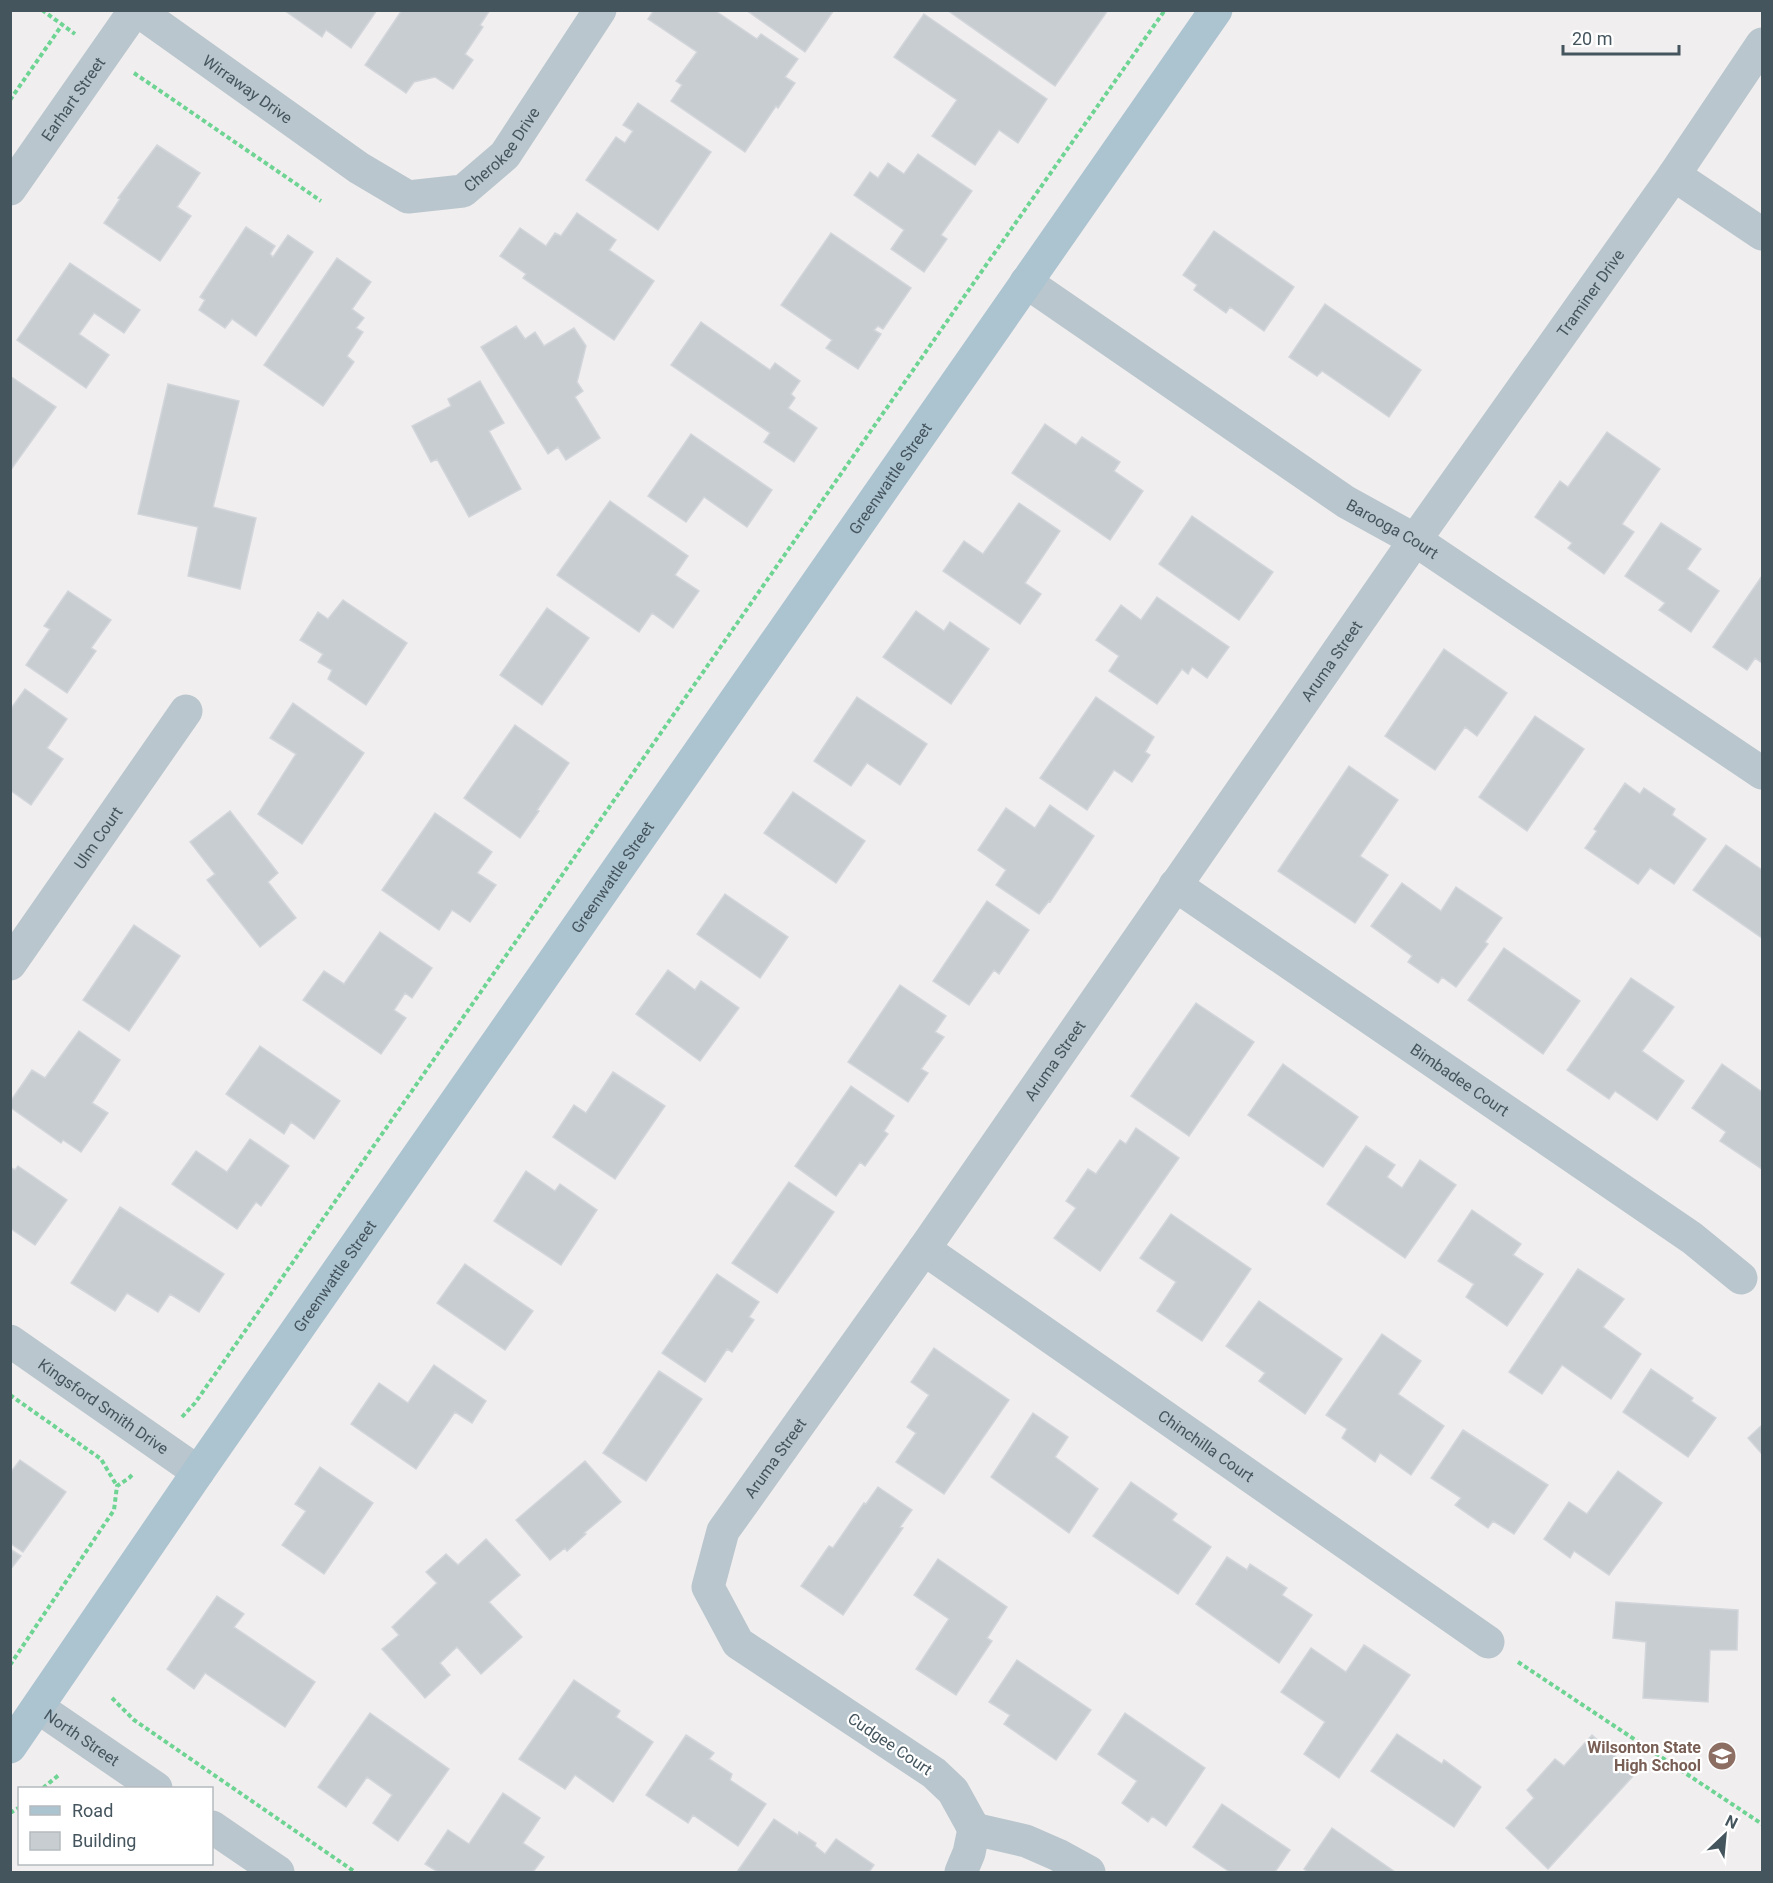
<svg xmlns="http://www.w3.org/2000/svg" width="1773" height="1883" font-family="Roboto,sans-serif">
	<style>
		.building { fill: #c8cdd2; stroke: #d2d6db; stroke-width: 1.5 }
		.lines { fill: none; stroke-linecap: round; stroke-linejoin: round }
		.path { stroke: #6ed493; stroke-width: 4; stroke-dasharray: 4.5 3; stroke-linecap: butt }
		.minor { stroke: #b9c6cd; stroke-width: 33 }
		.major { stroke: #acc3d0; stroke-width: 33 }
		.labels { text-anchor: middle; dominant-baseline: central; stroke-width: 4.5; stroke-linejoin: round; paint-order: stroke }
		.street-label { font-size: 16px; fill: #45555e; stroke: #fff }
		.education-label { font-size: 16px; font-weight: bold; fill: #785e54; stroke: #fff; text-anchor: end }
	</style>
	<rect width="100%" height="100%" fill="#f1eeef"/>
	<path class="building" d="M284,10h93l-26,38 -25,-18 -4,7z
		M402,10h88l-10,15 3,2 -18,27 8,6 -20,29 -18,-12 -21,5 -8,11 -41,-28z
		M654,10h60l43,29 4,-5 37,25 -13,18 10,6 -17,25 -2,-2 -31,46 -74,-51 11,-16 -6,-4 21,-29 -49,-33z
		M746,10h88l-29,42z
		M947,10h161l-53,76z
		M924,14l123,85 -29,44 -19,-13 -24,35 -43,-29 25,-36 -63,-43z
		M638,103l73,49 -53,78 -72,-50 30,-43 9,6 8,-12 -10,-6z
		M157,145l43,28 -23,34 14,9 -31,45 -56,-38 16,-24 -2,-1z
		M918,154l54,37 -31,44 6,4 -23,33 -33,-23 13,-19 -50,-35 16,-23 8,6 10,-15 16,11z
		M577,213l39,27 -7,10 45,31 -40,59 -91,-62 3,-4 -26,-18 20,-28 26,18 9,-13 6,3z
		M246,227l29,19 -5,8 3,3 15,-22 25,17 -57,84 -24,-17 -7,9 -26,-18 6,-10 -5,-3z
		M1214,231l80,56 -30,44 -34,-24 -4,6 -32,-23 3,-5 -14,-10z
		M831,233l80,55 -28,41 -5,-3 -4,4 7,4 -23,35 -32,-21 6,-8 -51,-35z
		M337,258l34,24 -19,27 12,9 -8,10 7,4 -16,24 7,6 -31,44 -59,-41z
		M70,263l70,47 -16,23 -30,-20 -15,21 30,21 -23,33 -69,-48z
		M1325,304l96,66 -32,47 -67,-46 -5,5 -28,-19z
		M701,322l69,48 5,-7 25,18 -9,13 4,4 -7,10 29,20 -23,34 -30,-20 6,-9 -99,-68z
		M516,326l9,13 10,-7 9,14 30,-18 12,18 -9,36 6,9 -8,6 25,41 -34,22 -8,-13 -10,7 -67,-107z
		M10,376l46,31 -46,64z
		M480,381l24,42 -15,8 32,58 -52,28 -32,-58 -6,3 -19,-36 39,-20 -3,-7z
		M168,384l71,17 -26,106 43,11 -16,71 -52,-13 10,-49 -60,-13z
		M1045,424l31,21 6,-8 38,25 -6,9 29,20 -33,49 -98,-67z
		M1607,432l53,37 -38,55 12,8 -30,42 -36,-26 4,-5 -37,-26 25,-36 8,6z
		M691,434l81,56 -25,37 -43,-30 -18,25 -38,-26z
		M610,501l78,55 -13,19 24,16 -26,37 -21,-15 -13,19 -82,-57z
		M1019,503l41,28 -35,52 16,11 -21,30 -77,-53 21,-30 19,13z
		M1192,516l81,56 -34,48 -80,-56z
		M1661,523l40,26 -14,20 32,22 -28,41 -32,-22 6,-7 -40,-27z
		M1762,576v87l-7,-5 -8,12 -34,-23z
		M68,591l43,29 -20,28 5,3 -29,42 -41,-28 24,-36 -6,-3z
		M1157,597l72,50 -22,31 -15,-11 -4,7 -6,-5 -25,35 -48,-33 10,-15 -23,-16 25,-35 20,15z
		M343,600l64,43 -41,62 -38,-26 4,-9 -14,-8 5,-8 -23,-14 18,-28 10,7z
		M547,608l42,30 -47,67 -42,-30z
		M916,611l28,20 6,-9 39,27 -38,55 -68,-47z
		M1444,649l63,44 -30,43 -12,-9 -30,43 -50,-34z
		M25,689l42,30 -20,29 16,11 -32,46 -21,-15v-80z
		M857,697l70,47 -27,41 -33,-22 -16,23 -37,-25z
		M1096,697l58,40 -9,15 5,3 -18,27 -18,-12 -27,40 -47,-32z
		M293,703l71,50 -62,91 -44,-30 38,-60 -26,-16z
		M1535,716l49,33 -57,82 -48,-34z
		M515,725l54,38 -32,47 2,1 -19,27 -56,-40z
		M1349,766l49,34 -38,56 28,19 -33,48 -77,-52z
		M1625,783l15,11 4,-6 31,21 -3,6 34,24 -32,45 -24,-16 -12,16 -53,-36 12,-17 -3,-2z
		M793,792l72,49 -29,42 -72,-50z
		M1050,805l44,31 -44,66 -1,-1 -10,13 -43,-29 10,-15 -28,-20 28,-42 29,20z
		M230,811l48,62 -10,9 28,36 -36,29 -53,-67 8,-6 -25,-32z
		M435,813l57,39 -15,21 19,12 -26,37 -18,-12 -13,20 -57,-40z
		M1726,845l36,25v68l-69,-48z
		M1402,883l39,28 15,-24 46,31 -17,24 3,2 -32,43 -14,-10 -4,6 -30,-21 4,-6 -41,-30z
		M725,894l63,43 -28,41 -63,-44z
		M987,901l42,29 -30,44 -5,-4 -25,35 -36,-24z
		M134,925l46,31 -51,75 -46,-31z
		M380,932l52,36 -20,30 -7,-5 -11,17 12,8 -25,36 -78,-54 21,-29 20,13z
		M1504,948l76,53 -37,53 -75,-54z
		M668,970l27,20 6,-9 38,27 -39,53 -64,-47z
		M1631,978l43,29 -32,44 42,30 -27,39 -42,-29 -6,8 -42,-29z
		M900,985l46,31 -11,16 9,5 -23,32 7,4 -20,29 -60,-40z
		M1196,1003l58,39 -65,94 -58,-40z
		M79,1031l41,29 -28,43 16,10 -27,39 -18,-12 -2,3 -51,-36v-5l22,-32 13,8z
		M260,1046l80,55 -26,38 -23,-17 -7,12 -58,-40z
		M1283,1064l75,53 -35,50 -75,-52z
		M1722,1064l40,28v77l-42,-28 6,-9 -34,-24z
		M613,1072l52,34 -50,73 -62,-42 21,-32 12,8z
		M851,1086l43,30 -10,15 4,3 -23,32 -5,-4 -24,34 -41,-30z
		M1136,1128l43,30 -79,113 -46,-33 22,-30 -10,-7 22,-32 8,5 24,-34 6,4z
		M250,1139l39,27 -28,40 -5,-4 -19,27 -65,-45 24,-33 31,21z
		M1366,1146l29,19 -8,12 15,11 18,-28 36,25 -51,73 -78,-54z
		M18,1166l49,34 -32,45 -25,-17v-61l5,3z
		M526,1171l29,20 5,-7 37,26 -36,55 -67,-44z
		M789,1182l45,30 -57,81 -45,-30z
		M120,1207l104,67 -25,38 -29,-18 -12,18 -31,-19 -12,18 -44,-28z
		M1472,1210l49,34 -8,11 30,19 -36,52 -41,-29 8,-13 -36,-23z
		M1171,1214l80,55 -49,72 -45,-30 19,-29 -36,-24z
		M465,1264l68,47 -28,39 -68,-47z
		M1578,1269l46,30 -21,28 38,27 -30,45 -49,-34 -20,29 -33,-22z
		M717,1274l42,28 -10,15 5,3 -22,32 -5,-3 -22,33 -43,-29z
		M1259,1301l83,58 -37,55 -46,-33 6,-8 -39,-27z
		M1382,1334l39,27 -23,33 46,32 -33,49 -31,-22 -5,9 -33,-24 5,-9 -21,-14z
		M934,1348l75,52 -65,94 -48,-32 20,-29 -9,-6 22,-32 -18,-13z
		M434,1365l52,36 -14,22 -17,-11 -39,57 -65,-45 28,-41 29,20z
		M1651,1369l42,29 -2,3 25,17 -28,39 -65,-45z
		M659,1371l43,28 -56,82 -43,-28z
		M1033,1413l35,24 -13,20 43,32 -29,44 -78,-56z
		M1762,1425v29l-14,-16z
		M1463,1430l85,55 -34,49 -21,-13 -5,7 -33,-23 6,-7 -30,-20z
		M20,1460l46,32 -43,60 -13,-9v-70z
		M585,1461l36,41 -37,31 2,1 -19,17 -2,-3 -15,12 -34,-40z
		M320,1467l53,36 -49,71 -42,-29 24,-34 -11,-7z
		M1618,1471l44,32 -53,72 -35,-24 -4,7 -26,-19 25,-37 18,12z
		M1131,1482l46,32 -5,6 39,27 -33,47 -85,-58z
		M878,1487l34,23 -12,17 3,1 -60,87 -42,-29 28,-40 4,2 31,-45 2,1z
		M486,1539l34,36 -31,27 33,35 -41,37 -24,-27 -17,16 10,12 -25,23 -43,-49 17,-14 -7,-8 45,-44 -11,-11 20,-18 12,11z
		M10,1549l11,7 -11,14z
		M1227,1557l20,13 3,-6 37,24 -5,7 30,20 -33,48 -83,-59z
		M938,1559l69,48 -20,31 5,3 -36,54 -40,-26 33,-50 -35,-24z
		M217,1596l27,18 -10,13 81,55 -30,45 -80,-54 -11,16 -27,-20z
		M1616,1602l122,8 -1,40h-27l-2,52 -65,-4 3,-56 -33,-4z
		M1364,1645l46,30 -71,103 -35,-24 21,-32 -44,-30 30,-44 35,24z
		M1017,1660l74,50 -35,50 -52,-36 6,-9 -21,-13z
		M574,1680l46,31 -4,6 37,25 -40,60 -38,-27 -10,14 -46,-30z
		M370,1713l79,56 -51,72 -25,-18 19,-28 -25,-18 -21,30 -28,-20z
		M1125,1713l80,55 -39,58 -14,-10 -4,6 -26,-19 15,-22 -39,-27z
		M1397,1734l45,30 2,-4 37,27 -27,40 -83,-56z
		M686,1735l28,18 -5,6 23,15 -2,6 36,24 -28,42 -45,-31 -5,8 -42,-28z
		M1592,1735l43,39 -87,95 -42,-41 28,-30 -7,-8 28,-31 9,7z
		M503,1793l37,25 -17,25 21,14 -11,15h-95l-13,-8 23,-34 21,14z
		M1222,1804l68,46 -15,22h-45l-37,-25z
		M774,1819l24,16 1,-3 17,11 -1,3 10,8 11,-15 38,26 -5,7h-132z
		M1332,1828l63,44h-87l-4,-3z"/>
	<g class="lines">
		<path class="path" d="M42,10l33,24
			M134,73l187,128
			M10,100l52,-75
			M10,1395l91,64 16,27
			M182,1417l13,-14 796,-1145 174,-248
			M1518,1662l244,162
			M10,1665l104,-155 3,-24 12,-8 5,-5
			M112,1698l22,22 221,152
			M43,1788l17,-14
			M10,1813l10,-6"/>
		<g class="minor">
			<path id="s1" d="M137,10l222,158 49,29 55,-6 42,-36 95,-145"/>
			<path d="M1674,175l88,59"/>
			<path id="s2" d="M10,189l125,-179"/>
			<path id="s3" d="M1026,282l320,220 69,38 347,233"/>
			<path id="s4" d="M1175,885l517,353 49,40"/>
			<path id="s5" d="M10,964l176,-253"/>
			<path id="s6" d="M924,1249l564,393"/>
			<path id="s7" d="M10,1341l188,131"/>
			<path id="s8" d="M39,1708l117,80"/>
			<path d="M212,1827l66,45"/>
			<path id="s9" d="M974,1829l-21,-38 -19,-18 -196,-130 -30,-56 15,-56 201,-282 491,-709 259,-365 88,-131"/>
			<path d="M974,1829l52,12 32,14 31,17"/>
			<path d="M961,1872l8,-19 5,-24"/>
		</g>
		<path class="major" id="s10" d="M10,1747l188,-275 1018,-1462"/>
	</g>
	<defs>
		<g id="school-disc" transform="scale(1.5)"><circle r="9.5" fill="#8d6e63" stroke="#fff"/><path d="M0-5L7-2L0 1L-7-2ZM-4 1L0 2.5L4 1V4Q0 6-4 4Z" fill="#fff"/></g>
	</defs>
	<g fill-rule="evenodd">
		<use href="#school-disc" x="1722" y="1756"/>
	</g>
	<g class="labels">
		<g class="street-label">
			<text stroke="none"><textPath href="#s1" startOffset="136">Wirraway Drive</textPath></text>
			<text stroke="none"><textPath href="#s2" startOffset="110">Earhart Street</textPath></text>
			<text stroke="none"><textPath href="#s1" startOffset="442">Cherokee Drive</textPath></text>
			<text stroke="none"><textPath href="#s9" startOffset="1938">Traminer Drive</textPath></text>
			<text stroke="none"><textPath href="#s10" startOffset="1544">Greenwattle Street</textPath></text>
			<text stroke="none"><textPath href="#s3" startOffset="442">Barooga Court</textPath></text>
			<text stroke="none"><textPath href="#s9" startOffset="1488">Aruma Street</textPath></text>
			<text stroke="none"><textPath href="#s5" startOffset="154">Ulm Court</textPath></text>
			<text stroke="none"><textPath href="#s10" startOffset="1058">Greenwattle Street</textPath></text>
			<text stroke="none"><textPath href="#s9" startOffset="1002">Aruma Street</textPath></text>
			<text stroke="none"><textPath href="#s4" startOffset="345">Bimbadee Court</textPath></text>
			<text stroke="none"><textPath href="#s10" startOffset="572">Greenwattle Street</textPath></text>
			<text stroke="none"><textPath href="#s7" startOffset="114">Kingsford Smith Drive</textPath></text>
			<text stroke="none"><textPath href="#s6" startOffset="344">Chinchilla Court</textPath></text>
			<text stroke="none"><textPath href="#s9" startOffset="516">Aruma Street</textPath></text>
			<text stroke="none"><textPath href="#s8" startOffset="52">North Street</textPath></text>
			<text transform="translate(890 1744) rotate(34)">Cudgee Court</text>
		</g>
		<g class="education-label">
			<text x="1701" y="1747">Wilsonton State<tspan x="1701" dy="18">High School</tspan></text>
		</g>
	</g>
	<rect width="1773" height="1883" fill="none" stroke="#45555e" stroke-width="24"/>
	<rect x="18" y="1787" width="195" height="78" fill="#ffffff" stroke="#b5bbbf" stroke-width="1.5"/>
	<rect x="30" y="1806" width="30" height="9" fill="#acc3d0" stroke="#b5bbbf" stroke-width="1.5"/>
	<text x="72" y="1817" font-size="18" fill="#45555e">Road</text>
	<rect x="30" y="1832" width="30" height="18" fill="#c8cdd2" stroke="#b5bbbf" stroke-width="1.5"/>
	<text x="72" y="1847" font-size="18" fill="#45555e">Building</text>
	<g transform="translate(1725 1835) rotate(26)" stroke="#ffffff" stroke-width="4.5" paint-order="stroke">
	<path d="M0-4.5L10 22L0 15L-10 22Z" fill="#45555e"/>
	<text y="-9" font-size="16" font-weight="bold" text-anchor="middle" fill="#45555e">N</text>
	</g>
	<path d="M1563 45v9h116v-9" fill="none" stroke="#45555e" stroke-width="3"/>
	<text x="1572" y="45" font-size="18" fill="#45555e" stroke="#ffffff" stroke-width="4.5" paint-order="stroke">20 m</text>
</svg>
